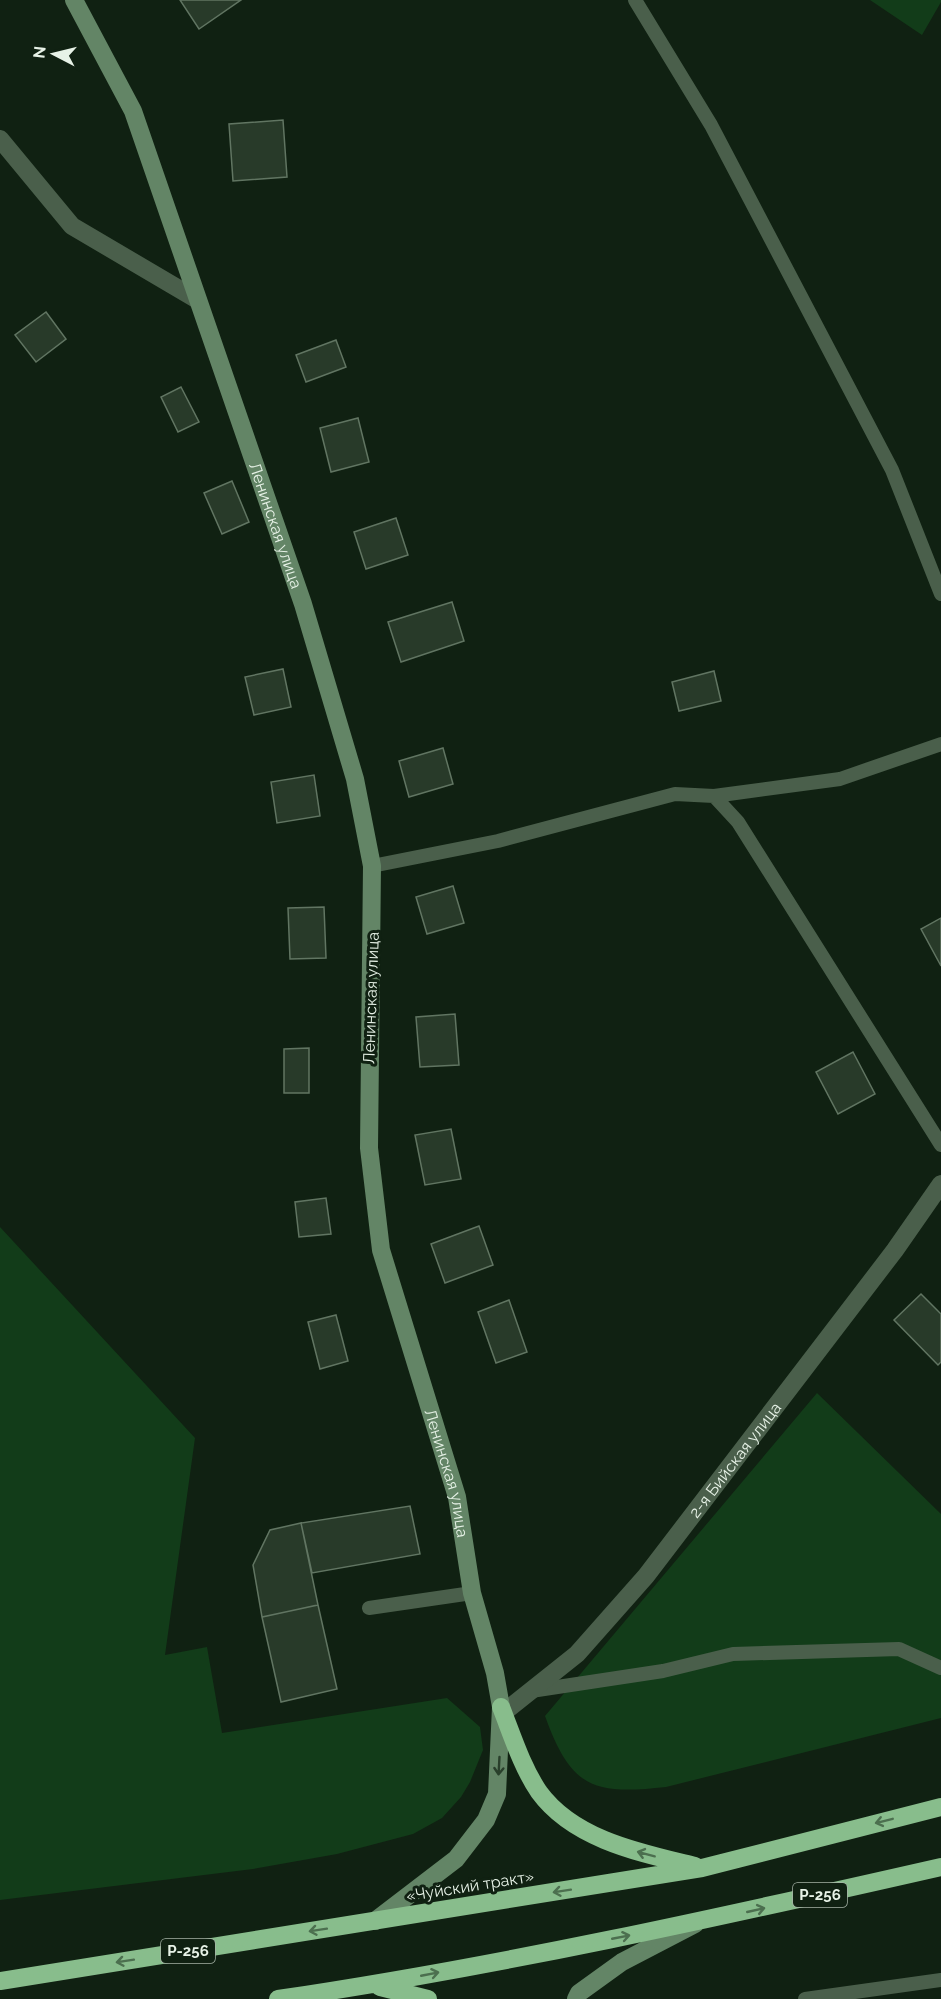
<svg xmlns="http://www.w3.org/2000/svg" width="941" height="1999" font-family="Raleway,sans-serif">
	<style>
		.green { fill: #123c19 }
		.building { fill: #283a29; stroke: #617562; stroke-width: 1.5 }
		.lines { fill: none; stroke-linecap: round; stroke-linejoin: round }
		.lane { stroke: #4a5f4b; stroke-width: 14 }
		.street { stroke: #4a5f4b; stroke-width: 18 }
		.secondary { stroke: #638566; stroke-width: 18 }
		.highway { stroke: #88bd8c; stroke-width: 18 }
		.oneway { stroke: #293f2b }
		.oneway2 { stroke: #4c6f4f }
		.labels { text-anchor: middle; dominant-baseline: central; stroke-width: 6; stroke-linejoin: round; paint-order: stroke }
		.shield { fill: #102112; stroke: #a6b3a7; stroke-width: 1.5 }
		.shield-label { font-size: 15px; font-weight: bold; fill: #e7f2e7 }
		.street-label { font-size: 16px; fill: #e7f2e7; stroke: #102112 }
	</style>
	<rect width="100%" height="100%" fill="#102112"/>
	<path class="green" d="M870,0h71v2l-19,33z
		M0,1227l195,211 -30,217 42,-8 15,86 225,-35 33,29 3,23 -13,32 -9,15 -19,21 -29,16 -76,20 -84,15 -253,31z
		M817,1393l124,121v204l-275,69c-73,8 -95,1 -121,-71z"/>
	<path class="building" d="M180,0h61l-42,29z
		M283,120l4,57 -54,4 -4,-57z
		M46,312l20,27 -30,23 -21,-27z
		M336,340l10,27 -40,15 -10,-27z
		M181,387l18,35 -21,10 -17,-35z
		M358,418l11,44 -38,10 -11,-44z
		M232,481l17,41 -27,12 -18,-41z
		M396,518l12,37 -42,14 -12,-37z
		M452,602l12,39 -63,21 -13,-40z
		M283,669l8,38 -37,8 -9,-38z
		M714,671l7,30 -42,10 -7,-29z
		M443,748l10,36 -44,13 -10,-36z
		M314,775l6,41 -43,7 -6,-41z
		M453,886l11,37 -37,11 -11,-37z
		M324,907l2,51 -36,1 -2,-51z
		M941,918v48l-20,-37z
		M455,1014l4,51 -39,2 -4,-50z
		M309,1048v45h-25v-44z
		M853,1052l22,42 -37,20 -22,-42z
		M451,1129l10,50 -36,6 -10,-50z
		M326,1198l5,36 -32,3 -4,-35z
		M479,1226l14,39 -48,18 -14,-39z
		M921,1294l20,20v48l-3,3 -44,-45z
		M509,1300l18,52 -31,11 -18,-51z
		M336,1315l12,46 -28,8 -12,-47z
		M410,1506l10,48 -108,19 -11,-50z
		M301,1523l17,82 -56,12 -9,-52 17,-35z
		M318,1605l19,84 -56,13 -19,-85z"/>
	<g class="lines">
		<path class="lane" d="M635,0l76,125 181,345 49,124
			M714,796l126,-17 101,-35
			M372,866l126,-25 177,-47 39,2 24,26 203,323
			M369,1608l103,-15
			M531,1691l132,-20 70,-17 166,-5 42,19
			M805,1999l136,-19"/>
		<g class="street">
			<path d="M0,139l72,87 124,73"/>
			<path id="s1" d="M503,1713l74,-59 69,-78 249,-326 46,-66"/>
		</g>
		<g class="secondary">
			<path id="s2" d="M74,0l59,111 170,493 52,175 17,87 -3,282 12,102 76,247 15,96 23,80 6,34 -4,87 -11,26 -30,39 -81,62"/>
			<path d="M576,1999l3,-6 43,-31 73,-38"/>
		</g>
		<path class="highway" d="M501,1707c11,28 21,60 38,85 35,48 102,61 156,74
			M0,1981l702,-113 239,-61
			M380,1987l48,12
			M278,1999c223,-33 443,-82 663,-132"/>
	</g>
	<defs><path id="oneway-shaft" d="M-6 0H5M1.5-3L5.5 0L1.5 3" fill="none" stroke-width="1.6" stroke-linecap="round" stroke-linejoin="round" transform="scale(1.5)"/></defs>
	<use class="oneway" href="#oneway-shaft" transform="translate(499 1766) rotate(93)"/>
	<g class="oneway2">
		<use href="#oneway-shaft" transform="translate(884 1821) rotate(166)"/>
		<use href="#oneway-shaft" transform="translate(646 1854) rotate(-165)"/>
		<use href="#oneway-shaft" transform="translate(562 1891) rotate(171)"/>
		<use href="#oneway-shaft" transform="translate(756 1910) rotate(-13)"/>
		<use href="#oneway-shaft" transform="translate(318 1930) rotate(171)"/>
		<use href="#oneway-shaft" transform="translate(621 1937) rotate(-11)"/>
		<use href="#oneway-shaft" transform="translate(125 1961) rotate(171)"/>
		<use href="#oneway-shaft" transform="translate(430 1974) rotate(-11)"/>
	</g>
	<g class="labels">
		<g class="shield">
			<rect x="793" y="1883" width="54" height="24" rx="4.5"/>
			<rect x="161" y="1939" width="54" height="24" rx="4.5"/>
		</g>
		<g class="shield-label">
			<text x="820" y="1895">Р-256</text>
			<text x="188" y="1951">Р-256</text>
		</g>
		<g class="street-label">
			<text stroke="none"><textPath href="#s2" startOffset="564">Ленинская улица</textPath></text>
			<text transform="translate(371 998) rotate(-88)">Ленинская улица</text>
			<text stroke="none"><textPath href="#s1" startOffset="345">2-я Бийская улица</textPath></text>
			<text stroke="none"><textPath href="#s2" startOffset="1536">Ленинская улица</textPath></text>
			<text transform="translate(470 1886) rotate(-9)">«Чуйский тракт»</text>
		</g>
	</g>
	<g transform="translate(54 54) rotate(277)" stroke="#102112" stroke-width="4.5" paint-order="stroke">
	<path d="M0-4.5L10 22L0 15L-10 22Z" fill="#e7f2e7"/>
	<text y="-9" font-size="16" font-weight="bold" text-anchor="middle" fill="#e7f2e7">N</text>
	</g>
</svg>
